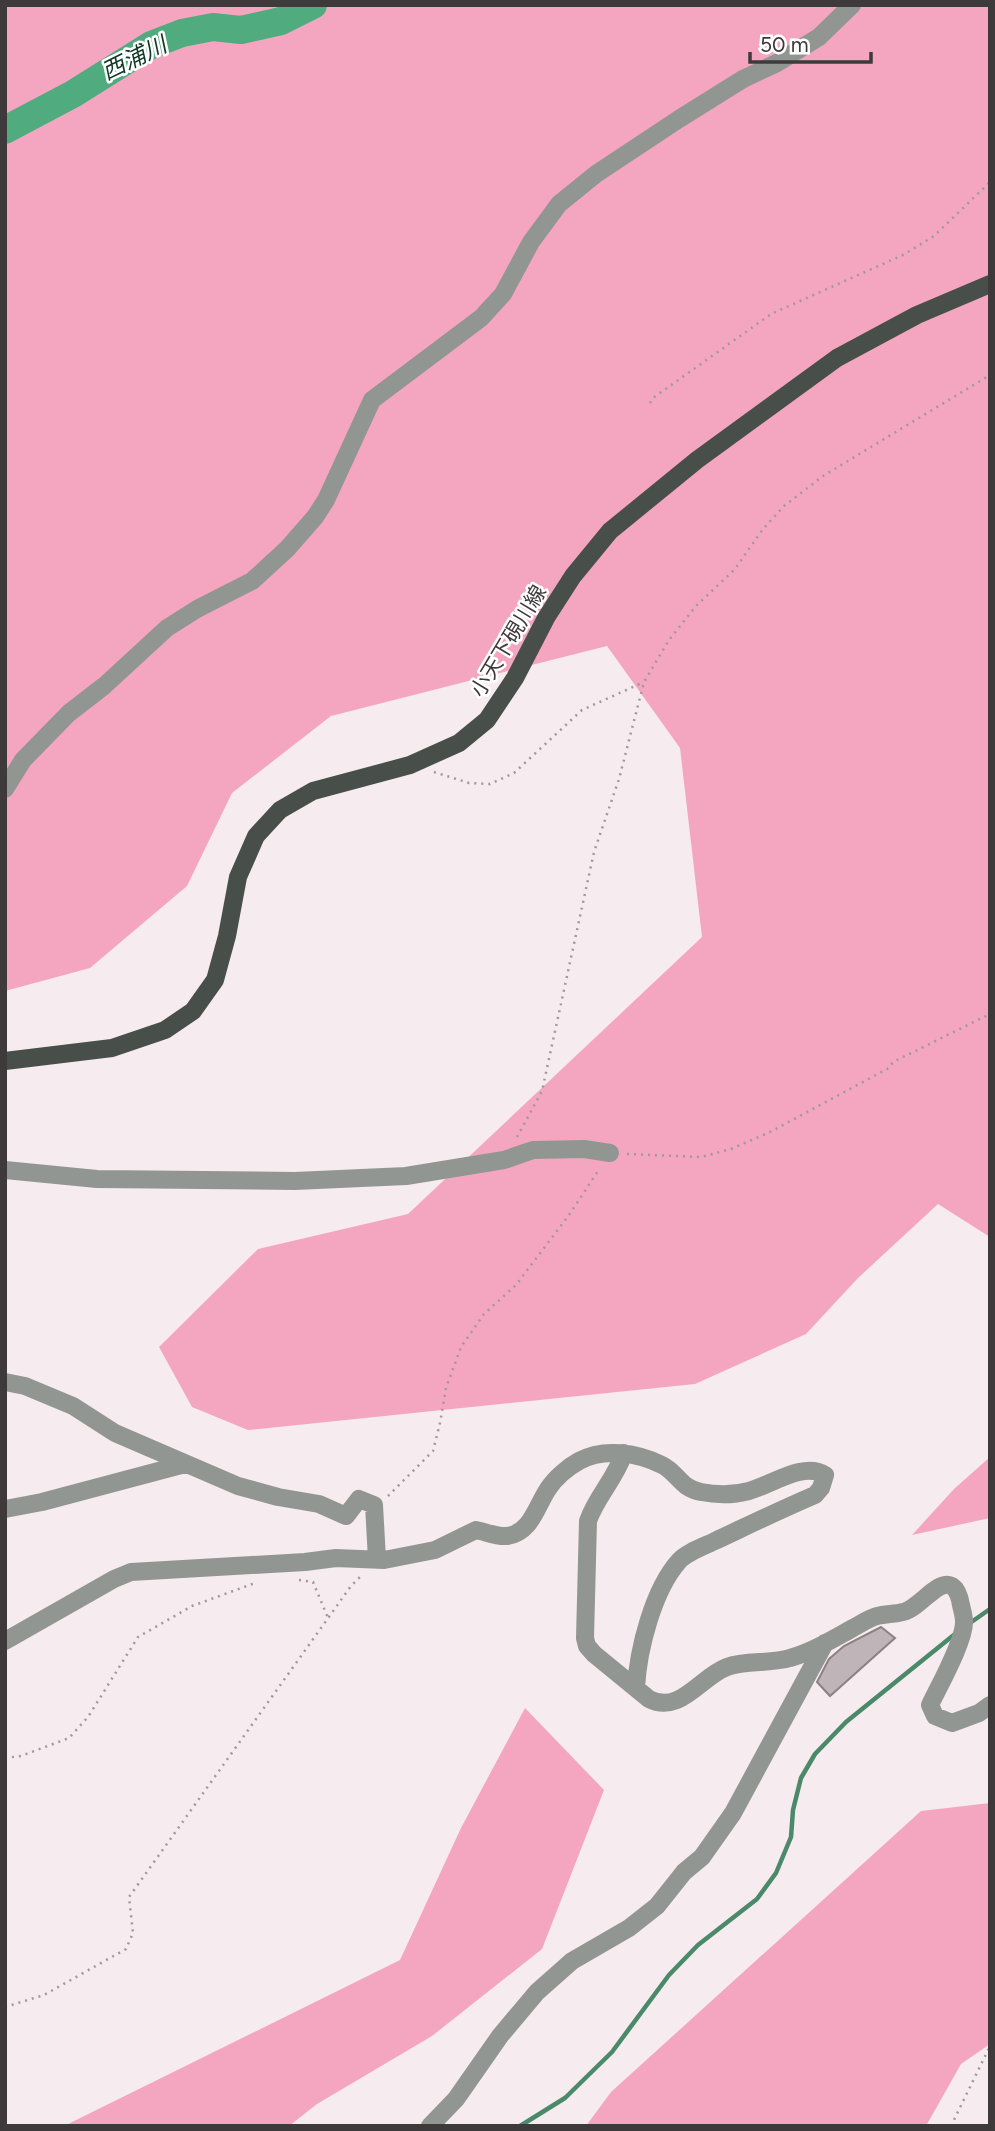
<svg xmlns="http://www.w3.org/2000/svg" width="995" height="2131" font-family="Figtree,'Noto Sans JP',sans-serif">
	<style>
		.green { fill: #f4a6c1 }
		.lines { fill: none; stroke-linecap: round; stroke-linejoin: round }
		.stream { stroke: #4b896b; stroke-width: 4.5 }
		.river { stroke: #50ab7f; stroke-width: 28 }
		.building { fill: #bfb5b8; stroke: #8c8285; stroke-width: 2 }
		.path { stroke: #a0989a; stroke-width: 2.5; stroke-dasharray: 2 5; stroke-linecap: butt }
		.minor { stroke: #929693; stroke-width: 18 }
		.major { stroke: #484f4b; stroke-width: 18 }
		.labels { text-anchor: middle; dominant-baseline: central; stroke-width: 5; stroke-linejoin: round; paint-order: stroke }
		.street-label { font-size: 21px; fill: #3e3a3b; stroke: #fff }
		.water-label { font-size: 23px; font-style: italic; fill: #103825; stroke: #fff }
	</style>
	<rect width="100%" height="100%" fill="#f6ebee"/>
	<path class="green" d="M5,5h985v1232l-52,-33 -80,74 -52,56 -111,50 -447,46 -56,-23 -33,-60 99,-98 150,-35 294,-277 -22,-189 -73,-102 -276,70 -99,77 -45,93 -97,82 -85,23z
		M990,1457v61l-78,17 42,-46z
		M525,1708l79,82 -62,159 -110,87 -115,68 -28,22h-225l336,-166 61,-132z
		M990,1803v241l-29,20 -35,62h-340l25,-34 310,-281z"/>
	<g class="lines">
		<path class="stream" d="M970,1623l20,-14
			M520,2126l45,-28 47,-46 57,-77 29,-30 59,-46 19,-26 15,-36 2,-27 8,-32 14,-24 31,-32 109,-88"/>
		<path class="river" d="M5,130l68,-36 78,-49 31,-12 31,-6 28,3 40,-9 32,-16"/>
	</g>
	<path class="building" d="M881,1627l14,11 -65,58 -13,-14 12,-23 15,-13z"/>
	<g class="lines">
		<path class="path" d="M650,403l3,-5 118,-84 132,-59 31,-19 56,-54
			M434,772l35,11 21,1 24,-11 68,-63 62,-28
			M517,1137l25,-46 52,-239 25,-73 25,-97 25,-42 27,-34 39,-37 28,-40 21,-23 39,-30 167,-101
			M627,1154l74,3 30,-8 39,-17 119,-64 4,-6 97,-48
			M388,1496l45,-45 7,-28 6,-35 15,-41 23,-33 32,-29 53,-70 31,-47
			M299,1580l14,2 15,36
			M5,1758l16,-2 48,-18 19,-21 50,-80 54,-31 63,-23
			M5,2007l39,-12 82,-46 7,-16 -4,-36 222,-311 10,-10
			M951,2126l39,-80"/>
		<path class="minor" d="M5,789l18,-29 46,-47 35,-27 63,-58 30,-19 55,-28 35,-32 28,-32 11,-17 46,-100 109,-82 22,-24 28,-52 28,-38 37,-30 83,-55 64,-40 34,-16 42,-26 33,-32
			M5,1170l92,9 198,2 111,-5 98,-16 29,-10 51,-1 26,4
			M5,1382l20,4 48,20 42,27 123,53 40,11 41,7 27,12 13,-17 15,6 3,54
			M624,1453c-8,25 -28,44 -36,68l-3,117 2,8 7,8 55,45c31,16 51,-22 78,-32 18,-7 44,-3 63,-9 22,-6 43,-19 63,-30 8,-4 16,-10 24,-12 8,-2 18,-2 26,-4 16,-3 35,-34 49,-26 6,4 8,13 9,19 1,5 3,11 3,16 1,19 -25,65 -34,84l5,11 17,7 27,-10 11,-8
			M5,1509l37,-7 143,-38
			M5,1641l109,-62 17,-7 174,-10 31,-4 48,2 51,-10 41,-20c10,2 21,7 31,6 24,-3 29,-29 41,-47 7,-11 20,-22 31,-28 25,-14 59,-8 83,4 16,8 18,23 39,27 15,3 33,3 48,-1 22,-6 55,-30 76,-16l-4,13 -6,7c-33,14 -66,30 -98,45 -12,6 -30,12 -38,21 -26,29 -41,89 -43,127
			M430,2126l26,-27 44,-63 37,-44 35,-31 57,-33 28,-22 27,-34 18,-15 31,-44 92,-170"/>
		<path class="major" d="M5,1061l107,-13 53,-18 28,-19 22,-31 12,-44 11,-59 18,-41 24,-26 33,-19 97,-26 49,-22 28,-23 28,-42 31,-60 27,-42 37,-45 87,-71 140,-102 80,-43 73,-31"/>
	</g>
	<g class="labels">
		<g class="street-label">
			<text transform="translate(508 641) rotate(-59)">小天下硯川線</text>
		</g>
		<g class="water-label">
			<text transform="translate(134 58) rotate(-26)">西浦川</text>
		</g>
	</g>
	<rect width="995" height="2131" fill="none" stroke="#3e3a3b" stroke-width="14"/>
	<path d="M750 52v10h121v-10" fill="none" stroke="#3e3a3b" stroke-width="3.5"/>
	<text x="760" y="52" font-size="21" fill="#3e3a3b" stroke="#ffffff" stroke-width="5" paint-order="stroke">50 m</text>
</svg>
